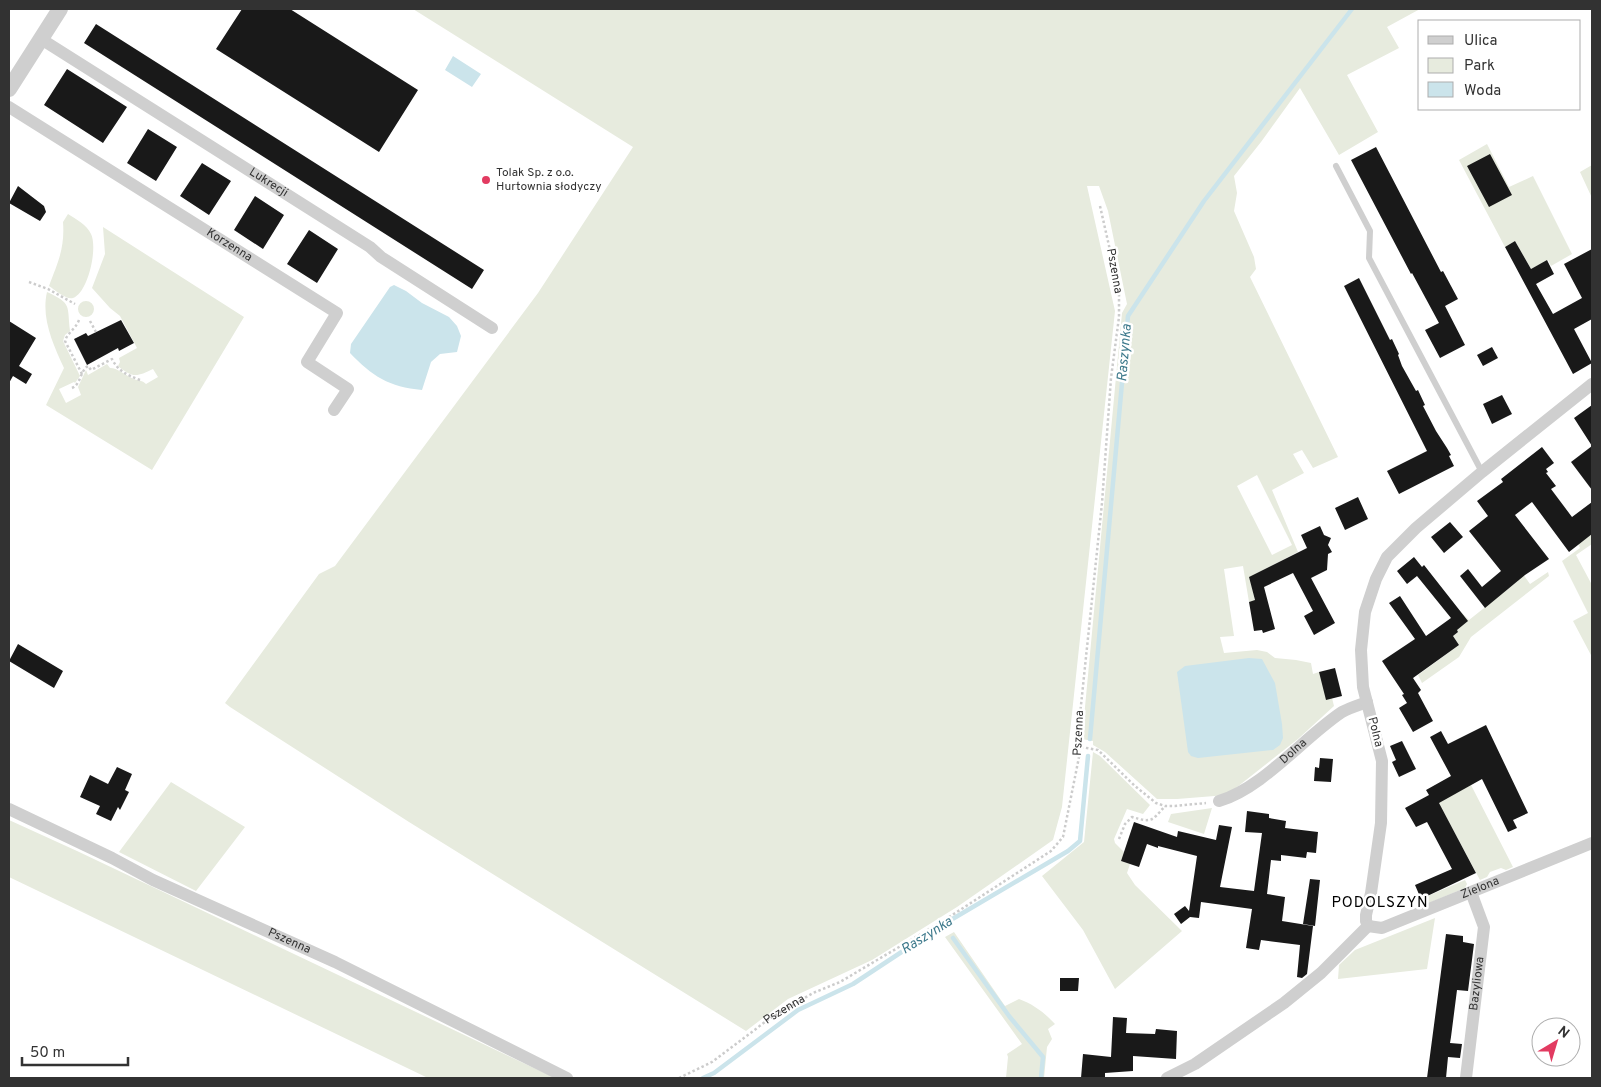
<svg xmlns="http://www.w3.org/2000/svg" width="1601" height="1087" font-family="Overpass,sans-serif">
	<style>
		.green { fill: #e7ebde; fill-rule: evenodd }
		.water { fill: #cbe4eb }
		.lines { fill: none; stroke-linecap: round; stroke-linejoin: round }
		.stream { stroke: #cbe4eb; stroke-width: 4.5 }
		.building { fill: #191919 }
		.path { stroke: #ccc; stroke-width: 2.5; stroke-dasharray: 2.5 2.5; stroke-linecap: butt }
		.service { stroke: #cfcfcf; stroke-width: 6 }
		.minor { stroke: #cfcfcf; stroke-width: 12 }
		.tertiary { stroke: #cfcfcf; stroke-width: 16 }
		.poi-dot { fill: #e23b61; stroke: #fff; stroke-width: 2 }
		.labels { text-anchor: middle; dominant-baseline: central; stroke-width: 5; stroke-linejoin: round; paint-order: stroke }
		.poi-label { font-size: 12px; fill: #323232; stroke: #fff; text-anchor: start }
		.street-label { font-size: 12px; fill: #323232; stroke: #fff }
		.water-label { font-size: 14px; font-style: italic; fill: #3e7a8c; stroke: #fff }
		.quarter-label { font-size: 15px; letter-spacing: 1px; fill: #000; stroke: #fff }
	</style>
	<rect width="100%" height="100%" fill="#fff"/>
	<path class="green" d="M413,9h1007l-33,18 12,21 -52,27 31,57 -39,23 -39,-67 -39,54 -27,34 3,17 -3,18 20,46 2,12 -6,8 88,180 -25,11 -11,-18 -9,4 11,19 -32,17 26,62 -48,25 5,24 -6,1 -6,-36 -19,3 10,67 -14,1 4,16 33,-3 10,2 8,6 21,2 15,3 2,11 6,-2 13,26 2,8 -36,33 -71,56 -50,4h-20l-52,-47 -12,-7v-4l-11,-2 40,-426 5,-9 -19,-93 -9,-25h-12l28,125 -53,496 -9,33 -60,42 -36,25 -85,53 -84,39 -42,32 -337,-209 -179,-115 -5,-4 94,-129 16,-8 203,-273 95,-146zM1257,475l35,70 -20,10 -35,-69z
		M1487,144l22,43 24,-11 39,78 -21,12 -3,-6 -17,9 -16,-28 -10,6 -46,-87z
		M1592,165v33l-12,-26z
		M68,214c8,5 19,11 23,20 7,14 -3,59 -18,64 -7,2 -18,-8 -24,-12 9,-24 16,-38 14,-64z
		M103,227l141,90 -92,153 -106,-65 18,-37c-11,-24 -23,-50 -17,-76 25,12 20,12 23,39l-5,4 -2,6 17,35 -5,7 -1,-1 -15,7 7,14 15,-8 -3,-8 8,-17 2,5 19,-11 3,4c8,0 16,8 24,11 5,2 8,1 12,5l12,-7 -5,-8c-16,8 -21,9 -35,-3l2,-4 -1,-4 18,-10 -17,-32 -10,-8 -18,-20 13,-34z
		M78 309a8 8 0 1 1 16 0a8 8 0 1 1-16 0Z
		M1592,534v10l-16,11 16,30v72l-19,-36 15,-8 -26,-52 18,-13 -2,-4z
		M1514,561l16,23 18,-12 1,4 -78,61 -12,20 -37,26 -4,-8 41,-30 -6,-9 5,-4 -9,-13 12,-7 8,8 49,-39z
		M1093,752l7,4 50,49 -7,9 -16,-5 -13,30 1,4 9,9 -3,9 9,3 -3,9 8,12 47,46 -67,58 -32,-59 -41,-54 42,-34z
		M171,782l74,45 -49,64 -77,-39z
		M1471,785l42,82 -7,3 -5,-2 -11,4 -3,5 -7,3 -36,-67 -10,-8z
		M1212,808l-8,26 -36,-12 3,-8z
		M9,820l68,31 478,227h-127l-419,-201z
		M1465,880l2,4 -2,4 -41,17 -3,-6z
		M1435,918l-8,51 -89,10 1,-14 16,-15z
		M954,932l51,74 14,-7c14,5 26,14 36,25l-7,5 4,10 -5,8 -3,31h-38l2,-21 -1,-3 15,-10 -77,-107z"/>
	<path class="water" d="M453,56l28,18 -9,13 -27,-17z
		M394,285l12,6 16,12 27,14 8,9 4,10 -4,16 -17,2 -9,8 -9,28c-33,-3 -50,-14 -72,-37l1,-9 39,-57z
		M1249,658l13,1 13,24 7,41 1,14 -3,7 -7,5 -75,8 -7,-2 -3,-4 -11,-80 8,-6z"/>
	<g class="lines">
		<path class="stream" d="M1090,739l38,-423 76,-115 148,-192
			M953,938l56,78 34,41 -2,21
			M703,1078l11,-5 84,-63 55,-26 91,-60 124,-73 12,-10 8,-85"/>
	</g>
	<path class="building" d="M242,9h48l128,81 -39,62 -163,-103z
		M96,24l388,246 -12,19 -388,-246z
		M67,69l60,38 -24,36 -59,-38z
		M148,129l29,18 -21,34 -29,-18z
		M1376,147l65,125 2,-1 15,28 -13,7 20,39 -25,13 -15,-28 14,-7 -27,-50 -1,1 -60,-114z
		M1490,154l22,41 -23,12 -22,-41z
		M202,163l29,18 -22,34 -29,-19z
		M18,186l26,20 2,6 -6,9 -31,-18z
		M255,196l29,19 -21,34 -29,-19z
		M309,230l29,19 -21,34 -30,-19z
		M1515,241l16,28 16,-9 7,14 -18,10 17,30 29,-16 -18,-34 28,-15v70l-18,10 18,34 -19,11 -68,-127z
		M1359,278l31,62 2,-1 7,15 -1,1 4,11 14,25 2,-1 7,15 -2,1 13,25 11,17 4,7 -2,1 5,10 -55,28 -12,-23 40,-20 -83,-165z
		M121,320l13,23 -15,8 -1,-3 -31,17 -13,-26 12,-6 2,3z
		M9,321l27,17 -17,28 13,8 -6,10 -13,-8 -4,7z
		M1492,347l6,11 -15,8 -6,-11z
		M1502,395l10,19 -20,10 -9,-20z
		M1592,405v41l-18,-28z
		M1592,446v44l-21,-28z
		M1542,447l12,16 -8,6 2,3 -2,1 10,13 -5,3 21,28 20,-15v32l-23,18 -37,-50 -17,13 34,44 -24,16 -40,33 -25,-32 8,-7 14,18 19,-16 -32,-40 19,-15 -11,-15 26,-19 -2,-3z
		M1358,497l10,22 -23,11 -10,-22z
		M1450,522l13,15 -19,16 -13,-16z
		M1320,526l4,9 7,3 -3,7 4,7 -4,2 -1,16 -16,8 24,45 -21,12 -10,-19 9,-5 -20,-38 -29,14 11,42 -12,4 -1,-3 -8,1 -5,-29 6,-2 -6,-23 58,-29 -6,-13z
		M1414,557l8,10 2,-2 44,56 -11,9 1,2 -5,4 6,9 -46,33 8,12 -3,3 15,28 -20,11 -14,-24 8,-5 -5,-8 2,-1 -22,-33 33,-22 -26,-36 11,-7 26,40 25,-18 -34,-42 -10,8 -10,-13z
		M18,644l45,27 -9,17 -45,-27z
		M1335,668l7,28 -16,4 -7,-28z
		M1486,725l42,88 -15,7 4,8 -9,4 -26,-53 -43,24 37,70 -55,26 -6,-14 37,-16 -25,-47 -11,5 -11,-19 24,-13 -3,-5 25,-14 -21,-39 11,-6 7,13z
		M1402,741l14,28 -17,8 -7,-15 4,-2 -6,-14z
		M1320,758l13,1 -2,23 -17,-1 1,-14 4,1z
		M117,767l15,7 -7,16 4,2 -9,18 -2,-3 -7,14 -15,-7 4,-8 -20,-9 10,-22 18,9z
		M1247,811l22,3v4l17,3 -1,7 33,4 -2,21 -9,-1 -1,6 -25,-3v6l-10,-1 -4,34 18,3 -3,24 31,5 -6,48 -5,4 -5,-1 3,-32 -39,-5 -2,10 -13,-2 6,-39 -51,-7 -2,16 -9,-1 -9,7 -7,-10 11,-8 4,5 8,-55 -39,-10v2l-11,-4 -8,23 -18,-6 13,-39 43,15 1,-6 38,9 3,-15 13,2 -12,60 34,4 8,-58 -17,-1z
		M1310,879l10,1 -5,46 -12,-2z
		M1446,934l17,2v6l11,2 -6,47 -11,-1 -6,47 -1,6 12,1 -2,14 -12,-1 -2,21h-19z
		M1060,978h19l-1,13h-18z
		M1113,1017l14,1 -1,15 29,1 1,-5 21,2 -1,28 -43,-3v15l-28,2v5h-24l2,-24 28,3z"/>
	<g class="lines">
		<g class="path">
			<path d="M29,282l19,7 27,15"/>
			<path d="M79,320c-4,10 -12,13 -14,21l17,33"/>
			<path d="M90,321l6,11"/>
			<path d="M72,388c9,-4 8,-17 16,-22l3,4 21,-11c6,12 15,16 28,21"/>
			<path d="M1081,747l17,3 37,36 21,17 9,3h10l31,-3"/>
			<path d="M1119,839l6,-15 7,-7c20,6 20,4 33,-11"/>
			<path id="s1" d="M679,1078l33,-16 57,-43 44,-26 27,-11 103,-61 108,-70 12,-14 18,-90 -3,-13 24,-231 9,-125 8,-61v-27l-19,-84"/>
		</g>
		<path class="service" d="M1336,166l34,65 -1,27 113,214"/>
		<g class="minor">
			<path id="s2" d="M41,39l329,208 11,10 111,71"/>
			<path id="s3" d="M9,107l328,206 -30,49 41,27 -14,21"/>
			<path id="s4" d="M1219,801c44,-13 84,-63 123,-89 7,-4 17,-7 25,-10"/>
			<path id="s5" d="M9,809l103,49 41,22 182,82 232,116"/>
			<path d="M1368,926l-2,-5v-6l5,-22 10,-70 1,-62 -19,-74 -2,-37 4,-38 11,-33 11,-22 29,-29 66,-56 110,-88"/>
			<path id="s6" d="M1368,926l14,2 210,-85"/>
			<path d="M1167,1078l28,-14 89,-61 37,-30 47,-47"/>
			<path id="s7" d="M1466,1078l18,-151 -13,-35"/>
		</g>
		<path class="tertiary" d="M9,89l51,-80"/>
	</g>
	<circle class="poi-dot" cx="486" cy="180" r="5"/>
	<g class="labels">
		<g class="poi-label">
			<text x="496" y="173">Tolak Sp. z o.o.<tspan x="496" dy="14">Hurtownia słodyczy</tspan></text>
		</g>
		<g class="street-label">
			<text stroke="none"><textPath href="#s2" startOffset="269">Lukrecji</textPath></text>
			<text stroke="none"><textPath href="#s3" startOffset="260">Korzenna</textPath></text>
			<text transform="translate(1114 271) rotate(80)">Pszenna</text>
			<text transform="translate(1375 732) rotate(76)">Polna</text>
			<text transform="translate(1079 733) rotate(-87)">Pszenna</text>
			<text stroke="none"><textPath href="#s4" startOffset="90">Dolna</textPath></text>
			<text stroke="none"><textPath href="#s6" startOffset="120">Zielona</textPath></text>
			<text stroke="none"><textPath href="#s5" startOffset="310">Pszenna</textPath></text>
			<text stroke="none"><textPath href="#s7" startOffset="95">Bazyliowa</textPath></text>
			<text stroke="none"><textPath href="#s1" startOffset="126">Pszenna</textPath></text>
		</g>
		<g class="water-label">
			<text transform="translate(1125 353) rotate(-85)">Raszynka</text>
			<text transform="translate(927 936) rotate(-32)">Raszynka</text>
		</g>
		<g class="quarter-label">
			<text x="1380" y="903">PODOLSZYN</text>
		</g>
	</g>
	<rect width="1601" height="1087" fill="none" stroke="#323232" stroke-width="20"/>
	<rect x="1418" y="20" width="162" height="90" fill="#ffffff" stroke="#adadad"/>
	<rect x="1428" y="36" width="25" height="8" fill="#cfcfcf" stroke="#adadad"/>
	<text x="1464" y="45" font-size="15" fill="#323232">Ulica</text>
	<rect x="1428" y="58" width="25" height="15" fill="#e7ebde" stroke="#adadad"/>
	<text x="1464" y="70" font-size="15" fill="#323232">Park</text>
	<rect x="1428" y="82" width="25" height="15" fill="#cbe4eb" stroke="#adadad"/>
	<text x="1464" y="95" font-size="15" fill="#323232">Woda</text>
	<g transform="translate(1556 1042) rotate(38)"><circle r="24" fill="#ffffff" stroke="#adadad"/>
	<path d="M0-4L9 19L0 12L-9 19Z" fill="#e23b61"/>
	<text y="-8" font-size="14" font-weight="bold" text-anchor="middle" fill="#323232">N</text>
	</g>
	<path d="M22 1057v8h106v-8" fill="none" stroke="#323232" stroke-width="2.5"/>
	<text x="30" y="1057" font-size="15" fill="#323232" stroke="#ffffff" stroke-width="4" paint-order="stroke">50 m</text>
</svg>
